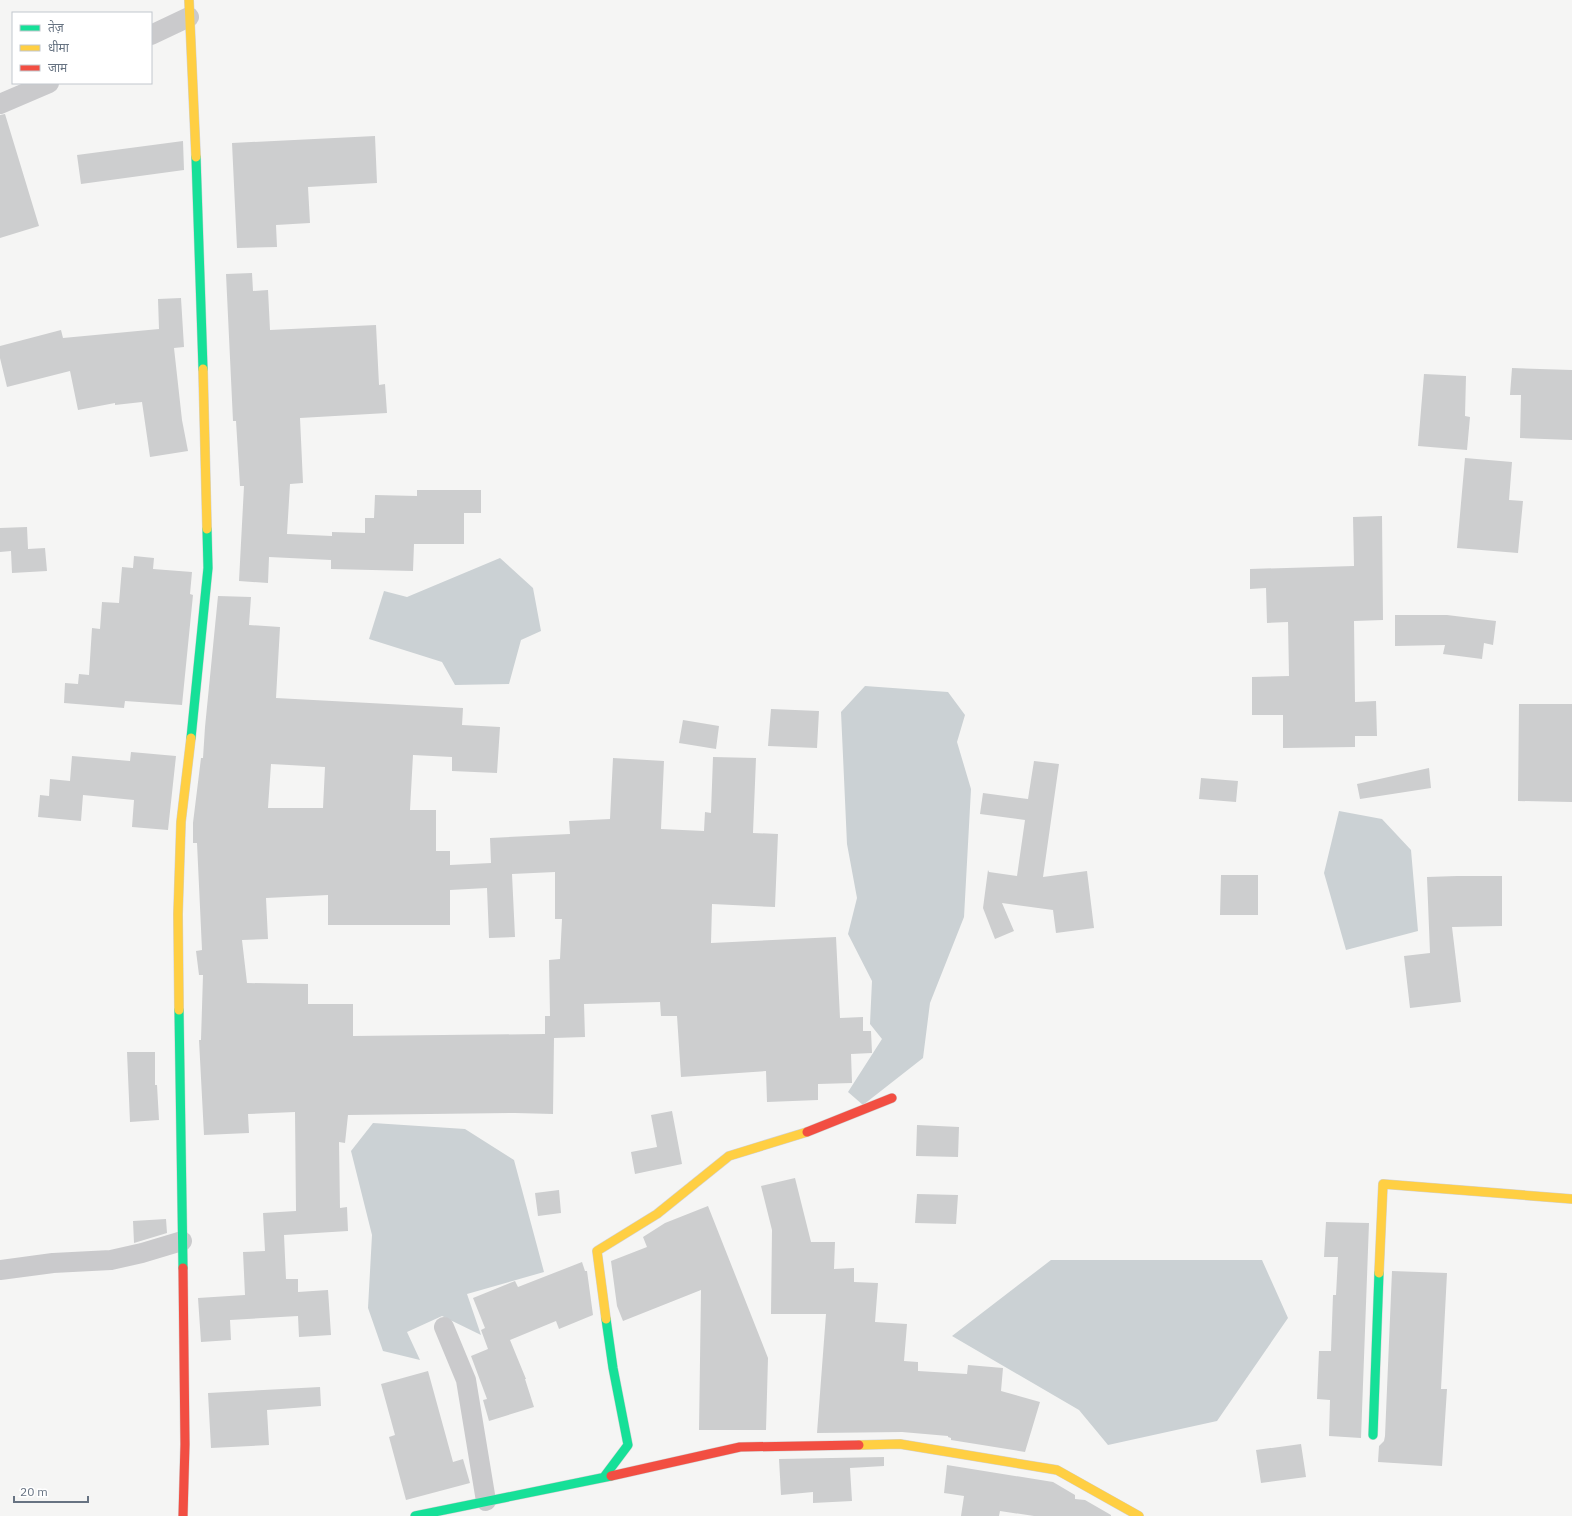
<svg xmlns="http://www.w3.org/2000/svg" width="1572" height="1516" font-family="'IBM Plex Sans','Noto Sans Devanagari',sans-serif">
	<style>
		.water { fill: #cbd1d4 }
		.building { fill: #cdcecf; fill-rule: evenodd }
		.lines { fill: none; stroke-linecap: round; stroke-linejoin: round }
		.fast-casing { stroke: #d2d2d3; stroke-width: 10 }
		.slow-casing { stroke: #d2d2d3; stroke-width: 10 }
		.jam-casing { stroke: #d2d2d3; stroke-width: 10 }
		.street { stroke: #cacacc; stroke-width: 20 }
		.fast { stroke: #16e098; stroke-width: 9 }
		.slow { stroke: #ffcf43; stroke-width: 9 }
		.jam { stroke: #f24e42; stroke-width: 9 }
	</style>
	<rect width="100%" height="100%" fill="#f5f5f4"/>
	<path class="water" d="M500,558l33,30 8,43 -20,9 -12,44 -54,1 -13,-23 -73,-23 15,-48 23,6z
		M865,686l83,6 17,23 -8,27 14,47 -7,128 -34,86 -7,55 -60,47 -15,-13 34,-53 -12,-15 2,-43 -24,-47 9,-36 -10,-54 -6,-132z
		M1339,811l43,8 29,31 7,81 -72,19 -22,-77z
		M373,1123l92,6 49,31 30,112 -77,22 14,41 -39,-19 -35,16 13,28 -37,-9 -15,-43 4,-73 -21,-84z
		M1051,1260h211l26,58 -71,103 -109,24 -29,-35 -127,-74z"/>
	<path class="building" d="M5,114l34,112 -39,12v-123z
		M375,136l2,47 -69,4 2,36 -34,2 1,22 -40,1 -5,-105z
		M183,141l1,29 -103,14 -4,-29z
		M252,273l1,18 15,-1 2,40 106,-5 3,60 6,-1 2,29 -87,5 3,65 -13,1 -3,50 45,2v-4l33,1v-15h9l1,-23 42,1v-6h64v23h-17v31h-50l-1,27 -82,-2v-9l-62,-3 -1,26 -29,-2 5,-95h-4l-4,-65h-3l-7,-147z
		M181,298l3,49 -10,1 8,72 6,31 -38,6 -8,-55 -27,3v-2l-37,7 -8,-39 -63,16 -7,-29v-12l61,-16 2,8 96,-9 -1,-30z
		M1512,368l60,2v70l-52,-2 1,-43h-11z
		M1424,374l42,2 -1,40 5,1 -3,33 -49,-4z
		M1465,458l47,4 -3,38 14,1 -5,52 -61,-5z
		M1382,516l1,104 -29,1 1,81 21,-1 1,35h-22v11l-72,1v-33h-31v-38l37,-1 -1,-54 -21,1 -1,-35 -16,1v-20l104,-3 -1,-49z
		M27,527l1,22 17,-1 2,23 -35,2 -1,-22 -11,1v-24z
		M134,556l20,2 -1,11 39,3 -2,22 3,1 -11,110 -57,-4 -1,7 -60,-5 1,-20 13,1 1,-10 10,1 3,-47 8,1 2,-27 17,1 3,-36 11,1z
		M218,596l33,1 -2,28 31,2 -4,71 187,10 -1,17 38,2 -3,46 -45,-2v-14l-39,-2 -3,55h26v41h14v14l41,-2 -1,-25 80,-4 -1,-13 41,-2 3,-61 51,3 -3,68 43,2 1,-19 6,1 2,-56 43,1 -3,75 25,1 -3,73 -63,-3 -1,39 125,-6 4,81 23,-1v14h8l1,22 -21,1 1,29 -34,1v16l-51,2 -1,-31 -85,6 -4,-61h-16l-1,-14 -76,2 1,33 -31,1 -1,76 -38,-1 -167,2 -3,28 -6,-1 1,66 7,-1 1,24 -64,4 2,44h12v13l30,-2 3,45 -32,2 -1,-21 -68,4 1,20 -30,2 -3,-44 47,-3 -2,-43 22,-1 -2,-38 33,-2 -1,-99 -47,2 1,19 -45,2 -5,-95h2l2,-65h-4l-3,-24 6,-1 -5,-107h-4v-20l8,-65h2l2,-31zM271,764l54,3 -2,41h-55zM555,872v47h7l-2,40 -11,1 1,56h-5v18l-192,2v-32h-45v-20l-61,-1 -5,-43 26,-1 -2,-41 62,-3v30h122v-35l37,-2 2,50 26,-1 -3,-63z
		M1395,615h52l49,6 -3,24 -9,-2 -2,16 -39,-5 2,-9 -50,1z
		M1519,704h53v98l-54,-1z
		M771,709l48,2 -2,37 -49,-2z
		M683,720l36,6 -3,23 -37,-6z
		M131,752l45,4 -8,74 -36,-3 2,-27 -51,-5 -2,26 -43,-4 2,-22 9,1 1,-17 20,2 2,-25 58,5z
		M1034,761l25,3 -16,113 44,-6 7,57 -38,5 -3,-23 -51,-7 12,28 -19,8 -12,-31 5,-38 1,2 28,4 8,-56 -45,-6 3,-21 45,6z
		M1429,768l2,20 -71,11 -3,-15z
		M1201,778l37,3 -2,21 -37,-3z
		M1221,875h37v40h-38z
		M1457,876h45v50l-50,1 9,75 -51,6 -6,-52 26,-3 -3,-76z
		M127,1052h28v33h2l2,35 -29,2z
		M672,1111l10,53 -47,10 -4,-22 26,-5 -6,-32z
		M917,1125l42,2 -1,30 -42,-1z
		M795,1178l16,64h24l-1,27 20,-1v14l24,1 -3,39 32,2 -3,37 14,1v9l49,3 1,-9 35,3 -2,23 39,11 -15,50 -74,-12v-2l-3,-1v-1l-46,-4 -85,1 9,-119h-55l1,-84 -11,-44z
		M559,1190l2,23 -23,3 -3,-23z
		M917,1194l41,1 -2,29 -41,-1z
		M708,1206l60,152 -2,72h-67l2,-140 -78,31 -6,-15 -6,-45 36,-14 -4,-10 22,-14z
		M166,1219l1,14 -33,10 -1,-22z
		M1326,1222l43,1 -8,215 -32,-2 1,-36 -13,-1 2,-48h12l2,-56h3l2,-38h-14z
		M582,1262l3,9h2l6,44 -34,14 -3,-8 -46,19 16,39h-1l9,28 -45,14 -6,-21 4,-1 -16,-43 17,-7 -7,-19 4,-2 -12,-30 42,-17 3,6z
		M1392,1271l55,2 -6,116h6l-5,77 -64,-4 1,-16 5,-5 1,-5z
		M428,1371l25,91 10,-3 7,24 -64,17 -17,-63 6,-2 -14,-51z
		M320,1387l1,19 -54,4 2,35 -58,3 -3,-55z
		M1301,1444l5,33 -45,6 -5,-33z
		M884,1457v9l-34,2 2,33 -39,2v-11l-32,3 -2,-36z
		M947,1465l106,17 22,13v4l10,1 26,15v1h-77l-34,-5 -1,5h-38l3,-20 -20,-3z"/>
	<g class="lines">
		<g class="fast-casing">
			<path id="fast" d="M196,157l7,212
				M191,738l17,-170 -1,-39
				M179,1010l4,258
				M1373,1435l6,-162
				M604,1477l24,-32 -15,-77 -7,-49
				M415,1516l196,-40"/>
		</g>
		<g class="slow-casing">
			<path id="slow" d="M189,0l7,157
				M203,369l4,160
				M179,1010l-1,-96 3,-92 10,-84
				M1379,1273l4,-89 189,15
				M606,1319l-9,-68 60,-37 72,-58 78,-24
				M859,1445l41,-1 157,26 82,46"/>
		</g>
		<g class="jam-casing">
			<path id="jam" d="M807,1132l85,-34
				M183,1268l2,176 -2,72
				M611,1476l129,-29 119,-2"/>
		</g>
		<path class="street" d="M151,35l38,-18
			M0,104l49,-21
			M0,1270l53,-7 58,-3 31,-7 40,-12
			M444,1327l22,53 20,121"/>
		<use href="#fast" class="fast"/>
		<use href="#slow" class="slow"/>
		<use href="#jam" class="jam"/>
	</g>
	<rect x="12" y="12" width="140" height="72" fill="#ffffff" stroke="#c2c7cd"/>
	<rect x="20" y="25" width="20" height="6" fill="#16e098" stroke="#c2c7cd"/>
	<text x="48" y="32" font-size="12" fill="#677382">तेज़</text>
	<rect x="20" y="45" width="20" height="6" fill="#ffcf43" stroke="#c2c7cd"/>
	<text x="48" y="52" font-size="12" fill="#677382">धीमा</text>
	<rect x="20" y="65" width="20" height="6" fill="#f24e42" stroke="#c2c7cd"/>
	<text x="48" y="72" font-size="12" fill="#677382">जाम</text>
	<path d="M14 1496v6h74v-6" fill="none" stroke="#677382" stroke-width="2"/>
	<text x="20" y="1496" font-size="12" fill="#677382" stroke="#ffffff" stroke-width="3" paint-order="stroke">20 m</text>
</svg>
